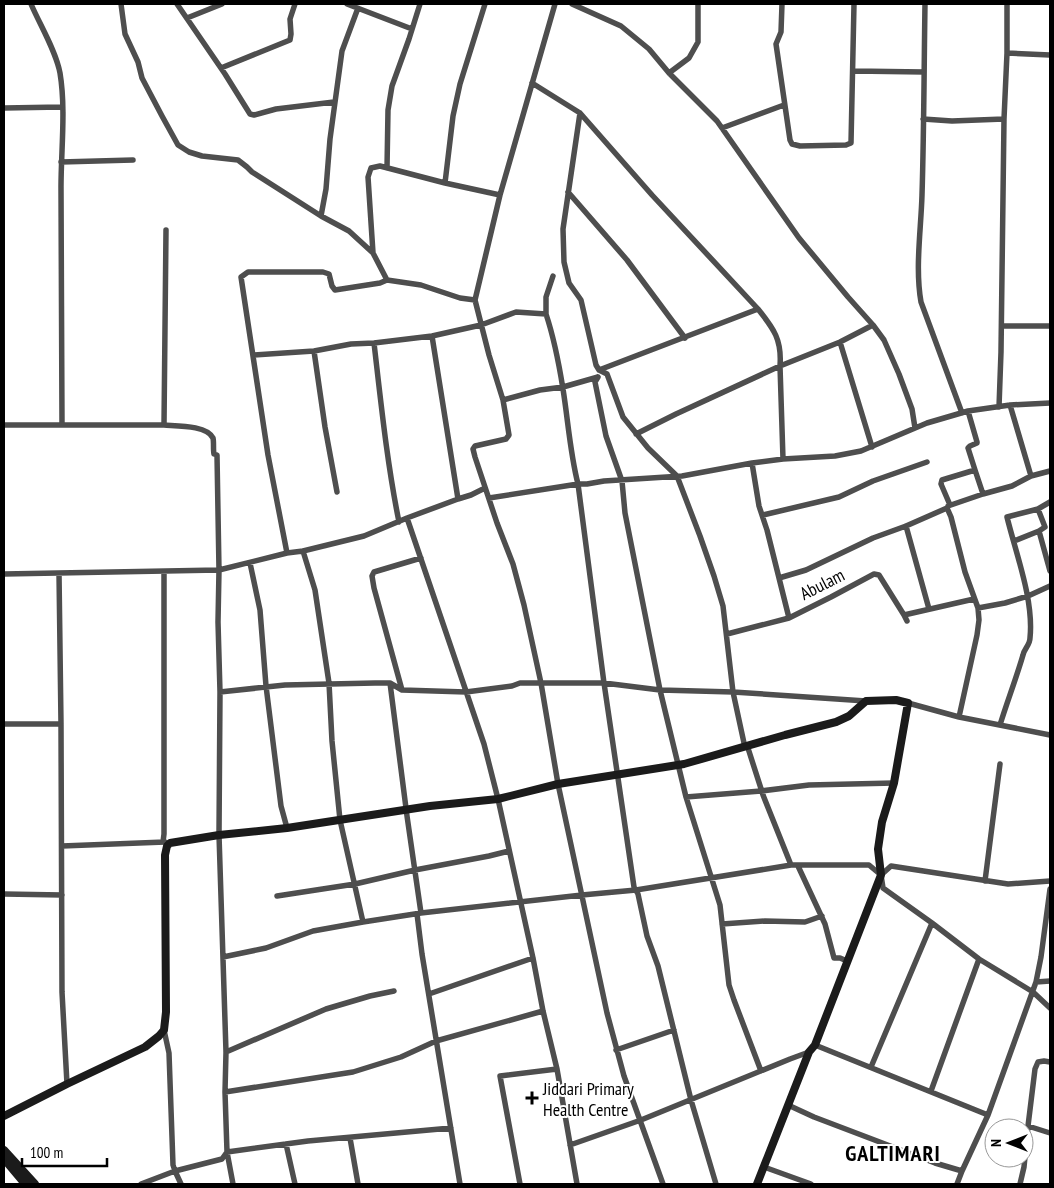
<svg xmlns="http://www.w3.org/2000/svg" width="1054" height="1188" font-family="'PT Sans Narrow',sans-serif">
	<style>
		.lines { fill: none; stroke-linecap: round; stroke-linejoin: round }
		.street { stroke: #4e4e4e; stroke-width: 5.5 }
		.secondary { stroke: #1b1b1b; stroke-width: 8 }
		.poi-dot { fill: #000; stroke: #fff; stroke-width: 2 }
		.labels { text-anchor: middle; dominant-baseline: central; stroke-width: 4; stroke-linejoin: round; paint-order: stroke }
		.street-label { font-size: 18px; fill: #000; stroke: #fff }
		.poi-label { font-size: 18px; fill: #000; stroke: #fff; text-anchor: start }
		.district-label { font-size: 22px; font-weight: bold; letter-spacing: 1px; fill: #000; stroke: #fff }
	</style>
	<rect width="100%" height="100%" fill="#fff"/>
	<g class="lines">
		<path class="street" d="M31,4c9,21 25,47 29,69 6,36 1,78 1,114 0,79 1,159 1,238
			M121,4l4,30 13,28 4,16 20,38 16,29 11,7 13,4 36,4 9,7 5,5 69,44 28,15 24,22 14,27 34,5 39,13 15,2
			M177,4l48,70 25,40 4,1 22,-6 58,-7
			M347,4l65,25
			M555,4l-55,191 -25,105 14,55 14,45 6,35 -3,4 -31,7 -2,3 2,8 22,66 16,41 11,41 17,78 17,101 49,229 17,63 39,108
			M572,4l49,22 28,23 20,24 48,48 82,117 49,59 25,28 11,15 15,34 13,35 3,19
			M782,4l-1,28 -5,12 14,96 2,4 8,2 46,-1 5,-2 3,-139
			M925,4c-1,63 -1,127 -3,191 -1,35 -7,73 -1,107l41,111
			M187,18l35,-14
			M1007,53l43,2
			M221,68l69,-28 1,-6 -1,-15 5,-15
			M853,71l71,1
			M669,73l20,-15 9,-16v-38
			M532,83l48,30 -17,116 1,33 5,21 12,17 15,65 3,5 8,4 16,43 25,31 29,28 23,60 14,40 9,30 10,86 11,51 3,2 16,50 28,70
			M4,108l58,-1
			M580,113l72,82 106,114c16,20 24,31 22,57l3,93
			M923,119l29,2 52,-2
			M722,128l62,-23
			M61,162l72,-2
			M387,168l1,-58 4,-24 17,-47 11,-35
			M445,183l8,-67 7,-32 25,-80
			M568,192l59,68 58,78
			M321,216l5,-27 4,-50 12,-88 16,-43
			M373,253l-5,-76 3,-9 9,-2 65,17 55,12
			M546,314c8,24 13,50 17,75 5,31 7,64 15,95l26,199 30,204 4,7 9,42 11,30 33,134 25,84
			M1002,326h48
			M432,336l26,163
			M840,342l32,105
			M374,343c7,60 13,120 25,179
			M314,351l11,76 12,65
			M253,355l61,-4 37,-7 23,-1 58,-7 49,-11 35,-13 30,2v-17l7,-21
			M599,370l159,-61
			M598,377l-3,5 11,54 16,45 3,32 35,177 26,107 34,108 9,80 5,15 27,71
			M503,400l37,-10 23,-3 35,-10
			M1010,405l21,71
			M999,407l2,-55 3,-233 3,-66v-49
			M4,425h160c12,1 43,0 49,13 1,4 0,12 1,16l3,1 2,115 -1,52 2,70 -1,143 7,217 -1,40 2,60 6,32
			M164,425l2,-195
			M636,434l40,-20 104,-48 60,-24 33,-17
			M752,463l7,43 8,24 22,88
			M975,470l8,24
			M489,498l89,-14h9l17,-3 78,-5 70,-13 31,-4 52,-3 26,-5 66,-28 41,-12 42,-6 40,-2
			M950,505l-9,-21 1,-4 33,-10 -7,-22 2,-2 7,-3v-1l-9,-31
			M948,506l35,-12 29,-8 19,-10 19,-5
			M1038,509l7,18 -6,4
			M763,515l76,-18 34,-16 54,-19
			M407,518l77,226 14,55 35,159 10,53 14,58 20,115
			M906,526l23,83
			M1014,541l25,-10 11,40
			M303,551l12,39 14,93 3,58 8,79 23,102
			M287,553l-19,-98 -27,-178 7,-5h75l6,2 3,12 3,4 45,-7 7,-3
			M250,563l10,47 6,76 15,120 6,22
			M59,573l2,151 1,268 5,92
			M4,574l215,-4 68,-17 16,-2 61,-15 43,-18 51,-19 13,-4 14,-7
			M779,578l27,-8 67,-32 33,-12 41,-18 4,9 14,55 13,36 1,12 -2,15 -18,82
			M978,608l27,-5 23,-7 22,-10
			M907,621l-3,-6 70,-16
			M727,634l62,-16 42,-21 43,-23 5,1 25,40
			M390,683l17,133 14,97
			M402,690l-28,-102 -2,-12 2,-4 47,-14
			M220,692l65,-7 90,-2h15l12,7 64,2 46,-6 8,-3h84l56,7 73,2 133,9
			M908,703l51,14 91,18
			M4,724h57
			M1000,725c7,-23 16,-46 23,-70 1,-6 7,-10 7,-17 4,-38 -14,-84 -23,-121l31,-8 12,-7
			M686,797l75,-6 48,-6 85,-2
			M163,842l1,-8v-262
			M62,846l103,-4
			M798,866l27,58 9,34h6l7,3
			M881,875l10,-9 117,18 42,-3
			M985,881l15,-117
			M4,894l58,1
			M277,896l78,-12 60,-14 74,-14 20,-5
			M417,914l5,40 38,230
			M722,924l43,-3 40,1 17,-6
			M223,957l43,-9 47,-17 50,-9 58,-9 161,-18 54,-5 155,-25h78l12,10 2,13 49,35 47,36 54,33 17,16
			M1036,982l14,-1
			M429,994l104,-36
			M164,1030l5,23 4,112 2,6 6,13
			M815,1045l173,70
			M616,1050l58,-20
			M226,1052l100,-43 44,-13 24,-5
			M871,1067l61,-144
			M931,1091l48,-132
			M225,1092l128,-20 48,-15 35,-16 107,-30
			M788,1105l26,12 121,46 27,8
			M1028,1126l7,-57 3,-7 6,-1 6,1
			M350,1138l8,46
			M286,1144l9,40
			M570,1145l71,-25 149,-61 19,-7
			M764,1167l47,17
			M141,1184l34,-13 47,-12 5,-7 81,-11 143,-13
			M520,1184l-20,-108 57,-7
			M957,1184l5,-13 26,-56 48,-133 5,-25 9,-68
			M1020,1184l4,-17 4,-41 22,7"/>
		<path class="secondary" d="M4,1116l63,-32 78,-37 14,-11 5,-6 2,-18 -1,-157 2,-9 3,-3 49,-8 68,-7 143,-22 68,-7 60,-15 126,-20 101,-29 51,-13 13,-6 17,-15 30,-1 12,3 -14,80 -12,39 -4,27 3,26 -66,170 -6,7 -52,132
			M4,1150l31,34
			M4,1159l21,25"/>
	</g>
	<path class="poi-dot" d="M529.5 1090.5h5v5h5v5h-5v5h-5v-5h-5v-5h5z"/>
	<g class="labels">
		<g class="street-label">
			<text transform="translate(822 584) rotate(-27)">Abulam</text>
		</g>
		<g class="poi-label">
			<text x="543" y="1088">Jiddari Primary<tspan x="543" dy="21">Health Centre</tspan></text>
		</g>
		<g class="district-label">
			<text x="893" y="1153">GALTIMARI</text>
		</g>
	</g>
	<rect width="1054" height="1188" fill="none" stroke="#000000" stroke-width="10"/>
	<g transform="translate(1009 1143) rotate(270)"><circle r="24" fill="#ffffff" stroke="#999999"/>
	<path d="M0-4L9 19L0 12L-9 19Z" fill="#000000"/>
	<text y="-8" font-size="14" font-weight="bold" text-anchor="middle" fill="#000000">N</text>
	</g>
	<path d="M22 1158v8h85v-8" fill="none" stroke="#000000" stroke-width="2.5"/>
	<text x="30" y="1158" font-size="15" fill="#000000" stroke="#ffffff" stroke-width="4" paint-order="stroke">100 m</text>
</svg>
